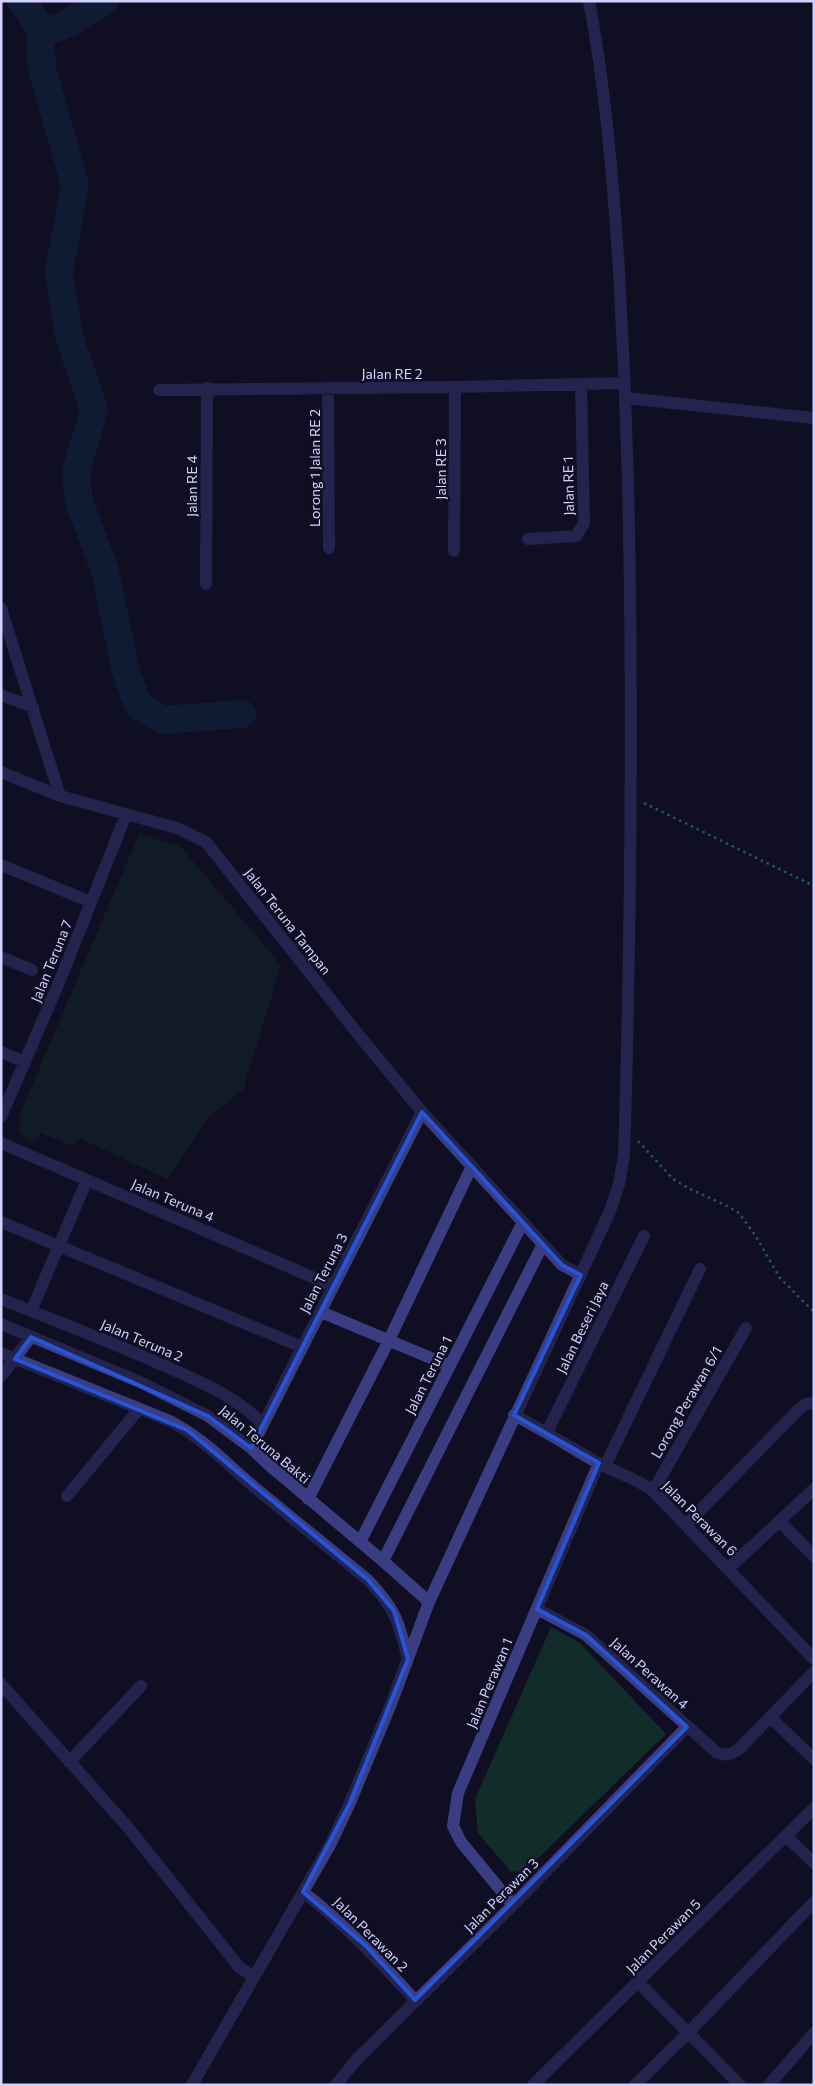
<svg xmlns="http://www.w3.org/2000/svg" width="815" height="2086" font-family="Commissioner,sans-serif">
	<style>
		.green { fill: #112c29 }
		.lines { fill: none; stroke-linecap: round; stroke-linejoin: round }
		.river { stroke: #0e2847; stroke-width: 28 }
		.path { stroke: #31b2a1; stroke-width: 2.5; stroke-dasharray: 2.5 4; stroke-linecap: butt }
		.minor { stroke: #3a3d81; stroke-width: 12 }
		.marked { fill: none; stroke: #2655da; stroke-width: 4; stroke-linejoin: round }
		.labels { text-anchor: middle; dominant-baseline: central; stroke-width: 4.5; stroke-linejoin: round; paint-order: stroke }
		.street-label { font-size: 14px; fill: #d3d1fe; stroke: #100e23 }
	</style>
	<rect width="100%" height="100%" fill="#100e23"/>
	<path class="green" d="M139,834l41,12 101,119 -38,125 -34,27 -42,62 -88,-41 -6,8 -33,-13 -6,10 -15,-10 1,-19z
		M551,1627l29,16 86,91 -141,137 -14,1 -33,-39 -3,-34z"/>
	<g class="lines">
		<path class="river" d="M21,1l5,5 16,25
			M42,31l-2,17 3,25 32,111 -16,88 10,65 25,73 -18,62 3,29 26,70 21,101 12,33 25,15 79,-6
			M42,31c24,-3 42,-17 62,-30"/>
		<path class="path" d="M644,803l170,83
			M638,1141l35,38 15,9 39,18 12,7 16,22 25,43 34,34"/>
		<path class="minor" d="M328,388l1,160
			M159,390l296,-3 170,-4
			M626,398l188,20
			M528,539l48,-3 8,-13 -3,-138
			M454,551l1,-164
			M206,584l1,-196
			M1,608l59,188 117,32 29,14 152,192 64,78 140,153 19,10
			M1,695l32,12
			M1,772l59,24
			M1,865l90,37
			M1,957l31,13
			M1,1052l24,10
			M1,1117l59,-137 66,-165
			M1,1143l332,143
			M1,1222l301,125
			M1,1299c52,21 105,41 157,64 38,17 75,31 105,61
			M31,1311l56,-131
			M321,1312l129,54
			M1,1324l139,58 68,34 43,32 19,18 113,95 46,41
			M1,1353l169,68c29,15 51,37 76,59 40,34 81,66 122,100 28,30 30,40 40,79
			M1,1376l30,-39
			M514,1415c29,15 56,32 84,48 18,10 38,15 55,28l161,168
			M547,1432l97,-196
			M251,1448l171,-336
			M605,1466l95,-197
			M653,1491l93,-163
			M67,1496l72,-87
			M308,1499l81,-159 83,-174
			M779,1521l35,35
			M686,1525l114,-117 6,-4 8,-1
			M360,1542l163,-320
			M383,1561l160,-317
			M729,1568l85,-79
			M537,1609l49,26 130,117c9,4 14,3 23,-3l75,-77
			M1,1684l125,141 114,143 14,9
			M770,1717l44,42
			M69,1762l72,-76
			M786,1836l28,27
			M303,1892c42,32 77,70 112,108
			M513,1905l-52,-63 -8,-16 5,-33 141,-330
			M638,1982l102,103
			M192,2085l138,-240 19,-40 42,-101 38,-102 181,-391 9,-27 5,-29 1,-29c6,-215 8,-430 3,-645 -2,-70 -5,-140 -9,-210 -6,-90 -13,-181 -30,-270
			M336,2085l21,-26 156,-154 174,-178
			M533,2085l281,-277
			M635,2085l53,-52 126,-131
			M769,2085l45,-52"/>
	</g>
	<path d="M0 0H815V2086H0ZM422,1112l140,153 19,10 -67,140 85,48 -62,146 49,26 101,92 -272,273 -49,-54 -63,-54 46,-87 59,-146 -14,-48 -26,-31 -181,-150 -172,-71 16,-22 177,79 43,32z" fill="#100e23" fill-opacity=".55" fill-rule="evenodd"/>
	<path class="marked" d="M422,1112l140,153 19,10 -67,140 85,48 -62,146 49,26 101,92 -272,273 -49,-54 -63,-54 46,-87 59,-146 -14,-48 -26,-31 -181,-150 -172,-71 16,-22 177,79 43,32z"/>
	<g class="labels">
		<g class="street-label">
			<text x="392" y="373">Jalan RE 2</text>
			<text transform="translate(314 468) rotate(-90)">Lorong 1 Jalan RE 2</text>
			<text transform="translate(440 469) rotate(-90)">Jalan RE 3</text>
			<text transform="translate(191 486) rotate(-90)">Jalan RE 4</text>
			<text transform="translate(568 486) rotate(-91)">Jalan RE 1</text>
			<text transform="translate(288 921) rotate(52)">Jalan Teruna Tampan</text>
			<text transform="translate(51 961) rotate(-68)">Jalan Teruna 7</text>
			<text transform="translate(173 1200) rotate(23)">Jalan Teruna 4</text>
			<text transform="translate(323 1273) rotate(-63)">Jalan Teruna 3</text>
			<text transform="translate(582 1327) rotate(-64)">Jalan Beseri Jaya</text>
			<text transform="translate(142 1340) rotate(23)">Jalan Teruna 2</text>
			<text transform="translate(428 1375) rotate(-63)">Jalan Teruna 1</text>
			<text transform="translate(686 1402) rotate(-60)">Lorong Perawan 6/1</text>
			<text transform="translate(265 1444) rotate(40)">Jalan Teruna Bakti</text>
			<text transform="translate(700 1518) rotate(45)">Jalan Perawan 6</text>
			<text transform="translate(650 1673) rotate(42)">Jalan Perawan 4</text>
			<text transform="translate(489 1683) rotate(-67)">Jalan Perawan 1</text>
			<text transform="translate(501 1895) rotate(-45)">Jalan Perawan 3</text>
			<text transform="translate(371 1934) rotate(45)">Jalan Perawan 2</text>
			<text transform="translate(663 1936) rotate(-45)">Jalan Perawan 5</text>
		</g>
	</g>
	<rect width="815" height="2086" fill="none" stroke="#d3d1fe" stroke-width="5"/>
</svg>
